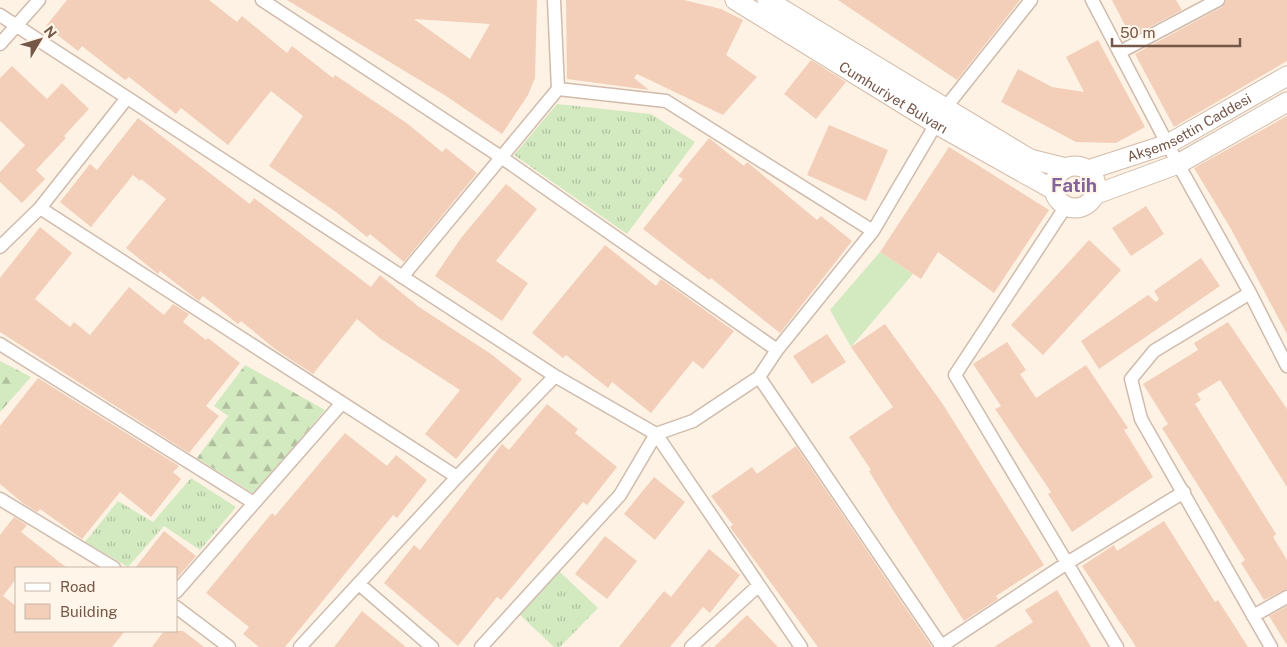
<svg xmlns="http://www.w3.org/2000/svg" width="1287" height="647" font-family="'Public Sans',sans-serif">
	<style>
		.grass { fill: url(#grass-tufts) }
		.forest { fill: url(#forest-firs) }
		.garden { fill: #d3eac1 }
		.building { fill: #f3cfba; fill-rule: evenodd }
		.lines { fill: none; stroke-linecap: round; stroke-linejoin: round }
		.street-casing { stroke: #d0bbac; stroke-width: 15 }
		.secondary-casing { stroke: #d3bba9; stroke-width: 21 }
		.street { stroke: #fff; stroke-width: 12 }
		.secondary { stroke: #fff; stroke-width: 19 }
		.labels { text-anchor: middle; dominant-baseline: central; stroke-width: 4; stroke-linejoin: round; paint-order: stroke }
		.street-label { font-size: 14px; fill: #755748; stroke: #fff6e9 }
		.district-label { font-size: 19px; font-weight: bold; fill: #856499; stroke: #fff6e9 }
	</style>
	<defs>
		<pattern id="grass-tufts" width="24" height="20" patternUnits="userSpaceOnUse" patternTransform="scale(1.25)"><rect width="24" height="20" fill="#d3eac1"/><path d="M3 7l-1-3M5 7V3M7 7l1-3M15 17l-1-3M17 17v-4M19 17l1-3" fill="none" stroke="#b0c09f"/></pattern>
		<pattern id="forest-firs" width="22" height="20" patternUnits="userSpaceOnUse" patternTransform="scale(1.25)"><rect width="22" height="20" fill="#d3eac1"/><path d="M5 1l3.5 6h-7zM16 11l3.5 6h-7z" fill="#b0c09f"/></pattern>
	</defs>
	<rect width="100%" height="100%" fill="#fdf2e3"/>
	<path class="grass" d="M557,104l94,10 44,28 -68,92 -113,-79z
		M191,478l45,29 -36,43 -36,-24 -36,41 -43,-25 33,-41 35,21z
		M559,571l39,37 -38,39h-6l-35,-33z"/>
	<path class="forest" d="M0,361l31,16 -31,35z
		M245,365l80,45 -71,84 -57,-36 31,-42 -14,-10z"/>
	<path class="garden" d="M880,252l33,22 -62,73 -21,-37z"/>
	<path class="building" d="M67,0h142l28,22 5,-6 45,37 5,-7 41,32 2,-3 73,49 34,28 4,-4 31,25 -73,89 -34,-28 -3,3 -31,-25 -67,-46 34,-50 -32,-25 -43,54 -47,-37 -5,6 -47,-37 -4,3 -43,-34 -4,5 -32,-25z
		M287,0h250l-2,78 -7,17 -26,39 -56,-38zM414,19l76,5 -20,35z
		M566,0h118l37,9 22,11 -17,35 31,22 -34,38 -86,-41 -3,4 15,12 -82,-11z
		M838,0h182l-63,80z
		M1112,0h64l6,10 -51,27z
		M1226,0h61v61l-113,66 -39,-73 87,-47z
		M1098,40l47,87 -29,16 -40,-1 -75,-40 17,-33 34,18 32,5 -18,-35z
		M811,60l35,22 -30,37 -32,-25z
		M12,66l35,33 15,-16 27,26 -25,27 2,2 -30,32 9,9 -23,24 -22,-21v-10l25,-27 -25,-24v-43z
		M1287,116v218l-56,-105 -37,-61z
		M138,118l112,86 4,-6 117,89 9,-12 39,32 72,47 31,25 -66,80 -31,-25 35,-44 -79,-51 -24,-20 -44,55 -38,-25 -34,-28 -3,3 -35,-28 -4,5 -39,-30 -2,3 -32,-26 40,-49 -25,-20 -1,2 -7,-6 -42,52 -31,-25 30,-38 7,6z
		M829,125l59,25 -22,51 -59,-26z
		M709,138l35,28 3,-4 70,58 4,-4 31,25 -72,92 -69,-55 -2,2 -66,-51 40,-50 -5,-3z
		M949,147l100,63 -55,83 -56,-41 -17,27 -41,-27z
		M506,184l31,25 -41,52 32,22 -26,38 -67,-45 26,-38z
		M1146,206l18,28 -33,22 -19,-28z
		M40,227l32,26 -37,46 35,28 4,-5 16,13 39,-48 35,28 9,-11 16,10 -6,8 23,18 2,-2 32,25 -34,43 13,10 -30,37 -189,-121v-54z
		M1089,240l32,30 -78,85 -32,-30z
		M605,245l51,41 5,-7 73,52 -31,38 -10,-8 -42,52 -39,-31 -4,6 -42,-33 -3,3 -31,-25z
		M1201,258l19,28 -121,83 -18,-28 67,-46 8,7 3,-3 -5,-8z
		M1228,322l59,87v78l-67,-107 -23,14 4,6 -6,4 81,130 -3,3 14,23v29l-23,11 -23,-37 4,-3 -83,-132 6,-4 -25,-40 55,-34 -4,-7z
		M885,324l57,79 102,162 -48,31 2,3 -34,22 -70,-109 -25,-41 2,-1 -22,-33 44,-30 -42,-60z
		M827,334l19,28 -34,22 -19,-28z
		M1007,342l19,28 -6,4 16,24 50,-33 42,63 -4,2 29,47 -81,55 -24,-38 3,-2 -56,-83 6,-3 -28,-42z
		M38,378l141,88 -6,6 8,7 -30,38 -31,-25 -38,47 -42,-30 -3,3 -13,-8 -24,-20v-58z
		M547,404l31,25 -3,4 42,34 -30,38 -4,-3 -82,98 -4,-3 -39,49 -74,-63 30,-38 6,5 82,-106 7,6z
		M345,433l42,33 9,-11 31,25 -30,38 -4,-3 -108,132h-26l-16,-13 6,-7 -43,-34 66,-80 3,3z
		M796,446l136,201h-114l-88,-120 3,-2 -22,-29 41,-29 5,7z
		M654,477l31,25 -30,38 -31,-26z
		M14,517l13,8 -6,7 46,36h-51v11l-13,17 13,10v25h109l-13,16h-112v-112z
		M1164,521l51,81 3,-2 30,47h-112l-7,-11 -47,-70 32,-21 3,6z
		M164,531l32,25 -20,23v-11h-41z
		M605,536l32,25 -30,38 -32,-25z
		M709,549l31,26 -30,38 -7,-6 -33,40h-51l45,-56 7,6z
		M1057,590l34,57h-97l39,-25 -8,-12z
		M1287,606v39l-18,-29z
		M362,611l44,36h-72z
		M747,615l31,32h-64z
		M164,631h19l21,16h-52z"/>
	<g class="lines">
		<g class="street-casing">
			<path id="street" d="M262,0l239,157 276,193
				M554,0l4,89
				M1092,0l86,164 72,129 37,73
				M0,15l555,361 101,58 37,-13 66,-44 18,-27 96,-119 73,-124 85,-107
				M0,44l39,-44
				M1120,52l98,-52
				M1066,206l-111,169 162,272
				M40,208l417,269
				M0,247l40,-39 87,-110
				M402,277l156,-188 108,12 207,130
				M1250,293l-96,58 -23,28 10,40 130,228
				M0,344l254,159
				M759,377l183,270
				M0,499l114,69
				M359,584l73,63
				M176,592l166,-189
				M176,607l53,40
				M1253,616l34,-19
				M300,647l157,-170 98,-101
				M481,647l139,-152 36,-61 145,213
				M691,647l67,-61
				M940,647l127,-84 117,-71"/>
		</g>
		<g class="secondary-casing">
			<g id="secondary">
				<path id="s1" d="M735,0l201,124 118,66"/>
				<path d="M767,0l263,159 36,9"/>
				<circle cx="1075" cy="187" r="21"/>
				<path id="s2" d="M1088,170l80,-26 119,-68"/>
				<path d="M1094,195l84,-31 109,-62"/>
			</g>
		</g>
		<use href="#street" class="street"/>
		<use href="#secondary" class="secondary"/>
	</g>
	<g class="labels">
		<g class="street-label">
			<text stroke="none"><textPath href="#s1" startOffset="186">Cumhuriyet Bulvarı</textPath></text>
			<text stroke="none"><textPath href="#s2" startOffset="110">Akşemsettin Caddesi</textPath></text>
		</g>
		<g class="district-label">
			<text x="1074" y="185">Fatih</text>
		</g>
	</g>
	<rect x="15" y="567" width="162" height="65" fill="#fff6e9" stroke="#c8b6a9"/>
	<rect x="25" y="583" width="25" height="8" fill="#ffffff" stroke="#c8b6a9"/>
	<text x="60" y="592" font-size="15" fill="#755748">Road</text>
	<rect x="25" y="604" width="25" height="15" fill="#f3cfba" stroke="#c8b6a9"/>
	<text x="60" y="617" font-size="15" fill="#755748">Building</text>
	<g transform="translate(40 40) rotate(52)" stroke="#fff6e9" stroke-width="4" paint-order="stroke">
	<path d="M0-4L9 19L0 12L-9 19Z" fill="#755748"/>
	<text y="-8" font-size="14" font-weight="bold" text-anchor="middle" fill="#755748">N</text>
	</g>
	<path d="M1112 38v8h128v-8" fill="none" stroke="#755748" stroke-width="2.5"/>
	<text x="1120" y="38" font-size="15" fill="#755748" stroke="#fff6e9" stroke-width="4" paint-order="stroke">50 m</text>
</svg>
